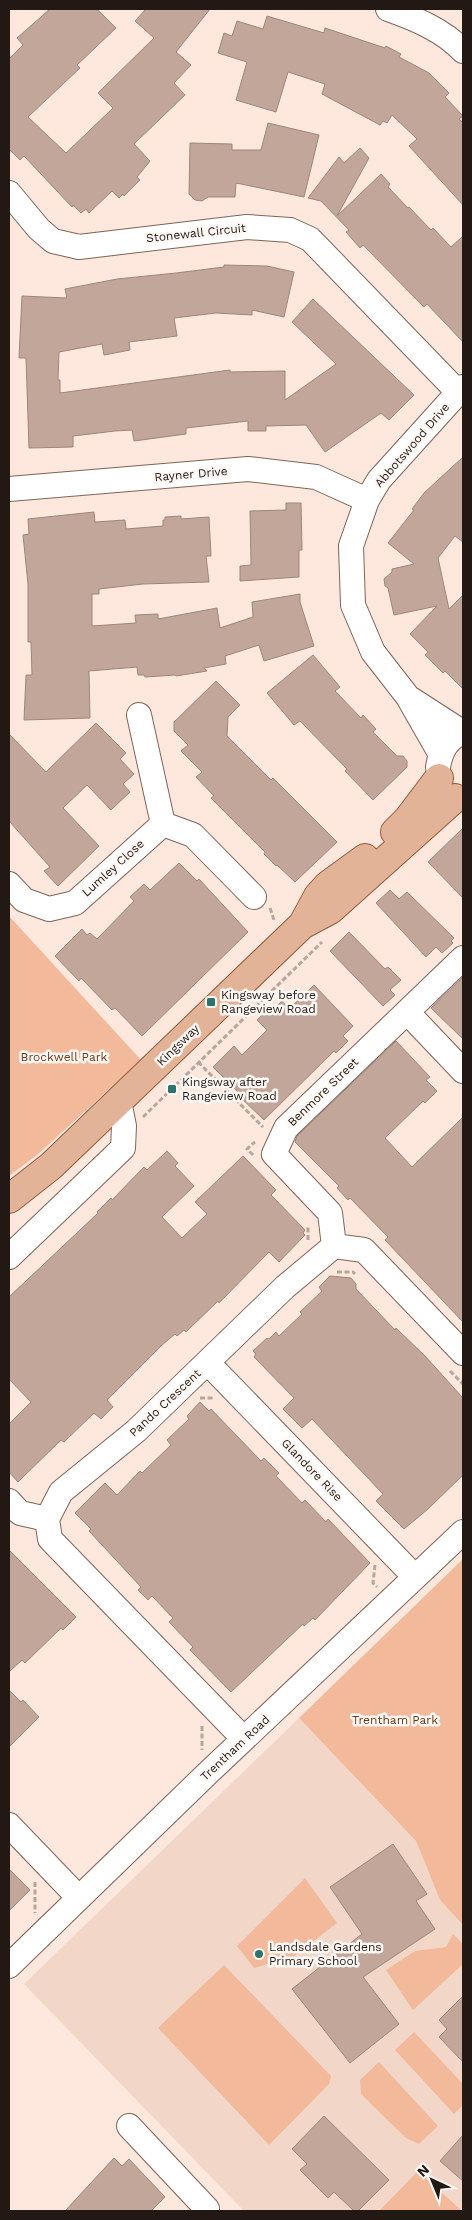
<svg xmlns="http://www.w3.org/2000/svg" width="472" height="2220" font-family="'Work Sans',sans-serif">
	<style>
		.built { fill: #f2d7c8 }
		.green { fill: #f2b99b }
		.building { fill: #c1a699; stroke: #9f8678 }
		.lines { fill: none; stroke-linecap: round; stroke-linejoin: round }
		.minor-casing { stroke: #7d6558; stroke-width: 26 }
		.major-casing { stroke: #935c3d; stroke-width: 30 }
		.path { stroke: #b8a69d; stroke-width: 3; stroke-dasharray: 5 2.5; stroke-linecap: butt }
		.minor { stroke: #fff; stroke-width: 24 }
		.major { stroke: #e3b398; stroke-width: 28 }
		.poi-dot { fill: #2c746d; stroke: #fef8f5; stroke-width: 2 }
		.labels { text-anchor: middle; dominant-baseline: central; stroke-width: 5; stroke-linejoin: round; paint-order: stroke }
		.street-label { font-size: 12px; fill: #221914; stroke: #fef8f5 }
		.poi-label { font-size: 12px; fill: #221914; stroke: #fef8f5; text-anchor: start }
		.park-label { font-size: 12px; fill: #6d3919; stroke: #fef8f5 }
	</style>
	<rect width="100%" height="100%" fill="#fee7dc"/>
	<path class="built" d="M299,1718l117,123 24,59 23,25v286h-219l-220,-227z"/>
	<path class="green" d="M9,916l132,144 -104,95 -28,21z
		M463,1559v366l-23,-25 -24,-59 -117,-123z
		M305,1878l32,45 -44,34 -39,11 -17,-22z
		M453,1934l10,10v20l-50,46 -27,-40 29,-19 31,-4z
		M224,1965l107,111 -2,8 -60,61 -111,-117z
		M414,2032l49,52v21l-9,9 -59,-64z
		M379,2062l59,64 -19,18 -13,-6 -45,-44 -1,-14z
		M418,2171l44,40h-83z"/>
	<path class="building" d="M50,9h47l19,19 -39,37 3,3 -52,49 38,36 47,-45 -15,-15 56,-55 -19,-17 11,-12h64l-34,43 15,13 -17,18 11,12 -51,49 16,17 -13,16 3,3 -16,16 -1,-2 -4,4 -7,-7 -23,22 -3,-4 -5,4 -8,-8 -1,2 -48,-51 -4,4 -11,-11v-90l14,-14 -6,-7z
		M267,16l57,17 1,-5 60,20 1,-2 15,8 -2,3 30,16 20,20 -4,4 18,19 -4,3 4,4v82l-54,-59 8,-7 -25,-24 -5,8 -4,-2 -3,4 -58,-31 3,-10 -37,-12 -12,40 -40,-12 11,-38 -29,-9 6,-20 8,3 5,-15 26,8z
		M268,123l51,12 -15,62 -68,-14 -1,14h-27l-6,4 -7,-1 -6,-6 1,-51 42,1v6h29z
		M360,148l9,10 -32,58 44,-42 9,10 -2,3 20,21 1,-1 22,23 2,-2 18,19 12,-11v106l-36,-38 -3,3 -61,-62 -3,3 -14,-16 3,-2 -28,-29 -13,-3 31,-41 5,6z
		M224,265l43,1 27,6 -10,45 -32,-7v5l-36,-2 -42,5 3,18 -48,6 1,8 -26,5 -2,-11 -43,8 -1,28h2v13l170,-23v2l55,-1v29l51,-36 -44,-42 21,-23 101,96 -25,25 -8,-7 -56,39 -19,-27 -40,1v5h-18v-10l-62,7v6l-52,7 -2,-11 -17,1 -42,5v11l-44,1 -3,-90h-7l3,-62 45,2 -2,-9 52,-10 59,-6 48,-6z
		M463,457v85l-8,-6 -17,22 11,51 14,-14v94l-18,-18 -2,2 -18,-18 3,-3 -18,-18 27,-28 -43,9 -6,-27 -3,-2 -1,-7 8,-7v-3l22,-5 -26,-21 26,-33 -2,-1 12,-16z
		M286,503h15l1,47h-3v27l-59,4v-15l11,-1 -1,-54 36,-1z
		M94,512l1,10 30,-2 1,9 37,-3v-6h2v-3l16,-1v3l28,-2 2,39h-5l3,26 -66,2 -44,5v5h-7v32l44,-3 -1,-8 23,-1v5l59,-11 3,20 33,-11 -1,-15 48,-8v8l14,44 -50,15 -5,-16 -34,11 1,8 -22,4 3,3 -31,5 -1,-1 -30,2 -1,-2h-6l-1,-8 -48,4 1,47 -66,2 2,-45h6l-1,-33h-3v-58l-5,-49 6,-1 -1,-15z
		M313,655l27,32 -5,4 26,27 2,-3 13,14 -3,3 24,24h6l4,5v6l-34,33 -28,-29 2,-2 -47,-48 -6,4 -27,-32z
		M216,681l24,24 -12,12 -1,19 44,44 2,-2 64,64 -42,40 -18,-17 -1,1 -12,-12 1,-2 -54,-54 3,-2 -18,-19 6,-5 -21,-21 7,-6 -14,-14v-9z
		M96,723l30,30 -6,6 14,15 -11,10 7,8 -19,18 -24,-25 -24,23 36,38 -41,40 -14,-15 6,-4 -41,-46v-87l37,38z
		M463,828v70l-35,-36z
		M179,863l18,18 2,-2 49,53 -106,104 -27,-28 -3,2 -31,-32 -2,3 -24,-25 27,-27 5,6 3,-2 7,6 37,-38 -4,-4 14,-13 6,6z
		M390,890l9,9 8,-7 47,46 -3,3 2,2 -11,10 -6,-6 -10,10 -50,-54z
		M349,932l36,37 3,-2 13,13 -11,10 5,5 -12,11 -53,-55z
		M463,977v62l-32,-31z
		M314,985l39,41 -10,10 5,5 -12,12 -2,-2 -70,69 -26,-25 2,-1 -27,-27 21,-21 8,9 25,-25 -10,-10 15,-14 2,3 8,-8 7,8z
		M396,1041l34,36 -4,3 11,11 -12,12 -2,-2 -38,37 27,29 51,-50v205l-78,-82 3,-3 -38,-39 -2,2 -11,-12 2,-2 -44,-44 2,-6z
		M167,1151l11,12 -3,3 19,20 -32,31 20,21 25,-24 -12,-12 48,-46 33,34 -5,5 34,35 -2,3 2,2 -26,27 -10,-10 -50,51 -1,-2 -32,31 -2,-2 -7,6 -2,-2 -13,11 -55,55 6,7 -12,12 -7,-6 -30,29 -3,-2 -43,42 -9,-10v-48l22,-22 -22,-23v-82l89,-84 -1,-1 14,-14 1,2 32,-33 3,3z
		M330,1276l21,2 5,6v5l39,41 1,-2 29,28 38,42v77l-35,34 -24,20 -28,-28 7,-7 -71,-75 -10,9 -19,-19 11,-11 -40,-41 2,-3 -3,-3 14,-13 2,1 7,-7 3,4 23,-22 -2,-2 22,-21 -3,-4z
		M200,1402l9,9 2,-2 50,52 3,-3 15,15 -3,3 26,27 3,-3 21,22 2,-3 42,44 -55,57 -2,-2 -9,8 -1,-2 -72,68 -41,-42 3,-3 -24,-25 4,-4 -21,-22 -4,4 -10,-10 3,-3 -52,-56 2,-2 -16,-16 30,-30 12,12 23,-24 2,2 29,-28 -4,-5 22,-21 -2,-3z
		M9,1550l67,67 -13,13 -2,-2 -36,35 -3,-3 -13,12z
		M9,1690l12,12 2,-2 16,17 -30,30z
		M393,1844l34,50 -11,7 19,28 -72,48 36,47 -49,39 -58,-74 70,-55 -32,-47z
		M9,1869l21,21 -21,21z
		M463,1996v66l-24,-25 8,-8 -8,-9z
		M324,2116l65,64 -31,31h-4l-20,-19 -6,6 -28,-28 7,-6 -15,-15z
		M463,2135v46l-23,-20z
		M114,2158l8,8 7,-7 36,38 -14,14h-86z"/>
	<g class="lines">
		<g class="minor-casing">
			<path id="minor" d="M388,9c28,10 55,21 75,42
				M9,193l30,36 14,12 26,6 168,-20 43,3 20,9 148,153
				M9,489l239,-20 68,8 51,23
				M411,699l51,33
				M139,715l24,109
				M440,753l-32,-56 -35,-45 -20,-47 -2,-59 16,-46 12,-20 84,-93
				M438,767c3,-17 9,-28 25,-35
				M163,824l30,11 61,62
				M9,884l15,16 25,9 26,-6 88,-79
				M407,1012l56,59
				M334,1246l-4,-33 -56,-59 12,-26 177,-170
				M9,1257l114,-109 1,-22 -5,-25
				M208,1363l207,214
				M9,1501l11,12 27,6
				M244,1739l-194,-200 -3,-20 14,-27 75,-61 149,-144 49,-41 30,4 99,103
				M9,1825l69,72
				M9,1966l201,-195 253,-239
				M129,2126l78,83"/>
		</g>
		<g class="major-casing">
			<path id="major" d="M395,832l13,-13 31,-41
				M304,922l14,-26 10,-11 37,-27
				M9,1199l42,-33 251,-241 28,-15 125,-112"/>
		</g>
		<path class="path" d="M270,908l4,12
			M198,1062l65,65
			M143,1117l179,-175
			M253,1155l-6,-6 8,-7
			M308,1240v-14
			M337,1272h16l2,2
			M450,1371l13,13
			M200,1398h14
			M375,1565l-2,18 4,4
			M202,1726v24
			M35,1882v31"/>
		<use href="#minor" class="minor"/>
		<use href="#major" class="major"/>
	</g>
	<g class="poi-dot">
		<rect x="206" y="997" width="10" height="10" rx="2.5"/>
		<rect x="167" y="1084" width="10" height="10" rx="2.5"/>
		<circle cx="259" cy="1954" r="5"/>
	</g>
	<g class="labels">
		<g class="street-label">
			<text transform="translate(196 233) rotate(-6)">Stonewall Circuit</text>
			<text transform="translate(412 445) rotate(-49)">Abbotswood Drive</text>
			<text transform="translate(191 474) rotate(-5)">Rayner Drive</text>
			<text transform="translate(113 868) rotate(-42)">Lumley Close</text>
			<text transform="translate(178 1045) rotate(-44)">Kingsway</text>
			<text transform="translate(323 1092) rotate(-44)">Benmore Street</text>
			<text transform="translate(165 1403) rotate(-43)">Pando Crescent</text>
			<text transform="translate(312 1470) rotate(46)">Glandore Rise</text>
			<text transform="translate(235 1748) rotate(-43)">Trentham Road</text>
		</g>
		<g class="poi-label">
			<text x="221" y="995">Kingsway before<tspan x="221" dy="14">Rangeview Road</tspan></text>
			<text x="182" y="1082">Kingsway after<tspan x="182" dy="14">Rangeview Road</tspan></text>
			<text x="269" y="1947">Landsdale Gardens<tspan x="269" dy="14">Primary School</tspan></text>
		</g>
		<g class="park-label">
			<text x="64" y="1057">Brockwell Park</text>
			<text x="395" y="1720">Trentham Park</text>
		</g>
	</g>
	<rect width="472" height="2220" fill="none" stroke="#221914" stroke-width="20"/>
	<g transform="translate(432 2180) rotate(316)" stroke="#fef8f5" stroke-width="4" paint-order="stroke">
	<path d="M0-4L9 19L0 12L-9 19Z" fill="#221914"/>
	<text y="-8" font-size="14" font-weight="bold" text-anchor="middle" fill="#221914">N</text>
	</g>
</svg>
